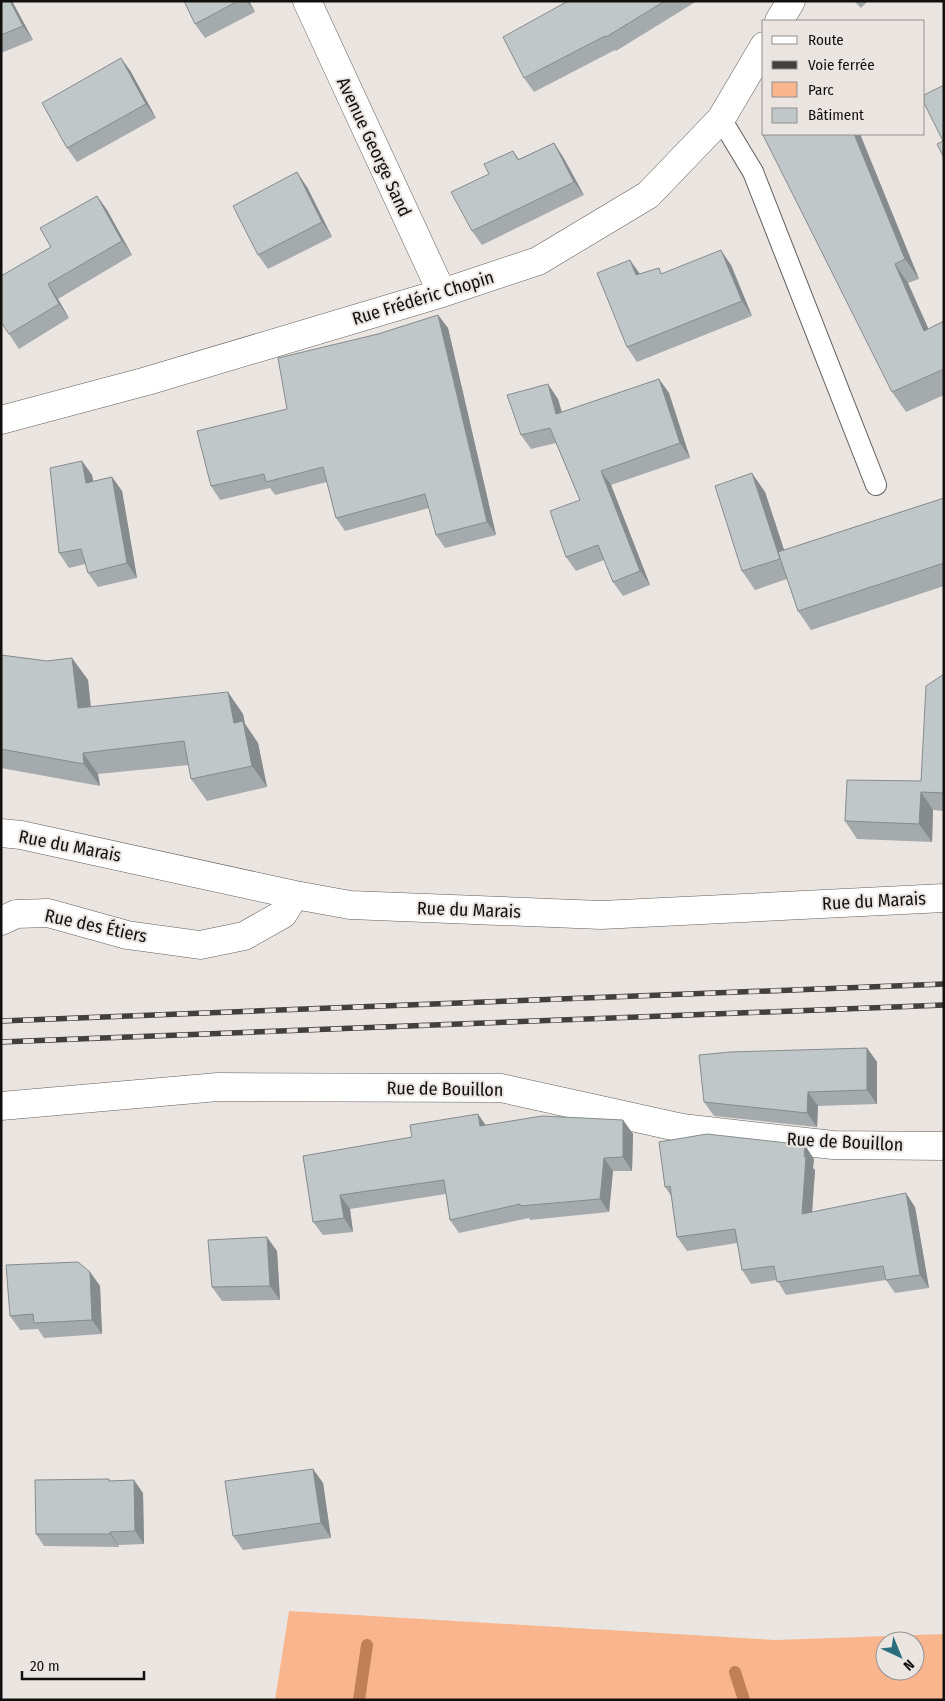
<svg xmlns="http://www.w3.org/2000/svg" width="945" height="1701" font-family="'Fira Sans Condensed',sans-serif">
	<style>
		.green { fill: #f9b58d; fill-rule: evenodd }
		.lines { fill: none; stroke-linecap: round; stroke-linejoin: round }
		.stream { stroke: #c28058; stroke-width: 12 }
		.lane-casing { stroke: #625d5a; stroke-width: 22 }
		.street-casing { stroke: #625d5a; stroke-width: 29 }
		.lane { stroke: #fff; stroke-width: 20 }
		.street { stroke: #fff; stroke-width: 28 }
		.rail-casing { stroke: #423f3e; stroke-width: 5.5 }
		.rail { stroke: #ebe5e2; stroke-width: 4; stroke-dasharray: 11; stroke-linecap: butt }
		.wall { fill: #a5abad }
		.shaded-wall { fill: #868b8d }
		.building { fill: #c0c7c9; stroke: #868b8d }
		.labels { text-anchor: middle; dominant-baseline: central; stroke-width: 4; stroke-linejoin: round; paint-order: stroke }
		.street-label { font-size: 18px; fill: #12100f; stroke: #ebe5e2 }
	</style>
	<rect width="100%" height="100%" fill="#ebe5e2"/>
	<path class="green" d="M289,1611l486,29 169,-6v66h-669zM885,1641h30v30h-30z"/>
	<g class="lines">
		<path class="stream" d="M735,1672l9,28
			M359,1700l8,-55"/>
		<g class="lane-casing">
			<path id="lane" d="M721,119l32,53 123,313"/>
		</g>
		<g class="street-casing">
			<path id="street" d="M307,1l135,292
				M779,21l12,-20
				M1,420l146,-39 295,-88 96,-32 110,-66 73,-76 43,-73
				M1,833l20,2 274,60 55,10 251,10 343,-17
				M1,921l15,-7 32,-1 79,22 73,10 44,-9 39,-22 12,-19
				M1,1106l217,-19 283,1 181,40 151,17 111,1"/>
		</g>
		<use href="#lane" class="lane"/>
		<use href="#street" class="street"/>
		<g class="rail-casing">
			<path id="rail" d="M1,1021l943,-37
				M1,1042l943,-37"/>
		</g>
		<use href="#rail" class="rail"/>
	</g>
	<path class="wall" d="M1,1h11l21,39 -32,13z
		M184,1h65l6,11 -50,26 -10,-14z
		M568,1h129l-81,50 -1,-1 -81,42 -10,-14z
		M854,1h14l-7,7z
		M121,58l10,14 25,46 -79,44 -10,-14z
		M860,134l59,145 -11,4 20,46 16,-8v74l-38,17 -14,-20z
		M554,143l9,14 21,38 -102,50 -10,-14 17,-57 24,-23 6,8z
		M307,187l25,50 -64,32 -10,-14z
		M97,196l10,14 25,45 -74,44 11,19 -50,31 -10,-15 42,-87z
		M731,265l21,51 -115,46 -10,-15 35,-74z
		M438,315l10,13 48,207 -51,13 -9,-13 -7,-27 -84,23 -9,-13 -9,-36 -52,13 -5,-7 -50,12 -9,-14 76,-77 91,-75z
		M659,379l10,14 21,65 -79,27 39,100 -27,11 -10,-14 -9,-22 -28,11 -10,-14 14,-57 -24,-57 -25,6 -10,-14 37,-36 4,13z
		M82,461l10,14 1,6 19,-4 10,14 15,87 -39,9 -10,-14 -3,-9 -16,4 -10,-15z
		M765,492l19,58 160,-52v88l-133,44 -13,-19 -11,-32 -32,11 -13,-19z
		M1,655l46,6 25,-3 16,22 3,27 152,7 2,10 13,19 9,44 -60,14 -16,-22 -2,-14 -91,9 2,12 -99,-18z
		M944,674v137l-11,-1 -1,32 -75,-3 -12,-18 76,-40z
		M867,1048l10,14v42l-59,2 -1,21 -103,-11 -10,-14z
		M623,1120l10,14 -1,37h-19l-4,41 -79,8 -1,-2 -70,15 -9,-13 -4,-26 -96,15 3,23 -30,3 -10,-13 -10,-66 183,-31z
		M814,1159l-1,9 2,2 -3,42 103,-5 14,81 -34,5 -9,-13 -100,15 -9,-15 -26,4 -9,-14 -5,-27 -50,8 -10,-14 -6,-41 -6,-9z
		M277,1251l3,49 -58,1 -10,-14z
		M90,1272l10,14 2,48 -58,4 -6,-9 -18,1 -10,-14z
		M313,1469l10,14 8,55 -88,12 -10,-14z
		M109,1479l1,2 33,12 1,51 -26,1 1,2 -75,-1 -8,-12z"/>
	<path class="shaded-wall" d="M10,1h2l21,39 -10,-14z
		M247,1h2l6,11z
		M121,58l10,14 25,46 -10,-14z
		M854,134h6l59,145 -14,-20z
		M554,143l9,14 21,38 -10,-13z
		M297,172l10,15 25,50 -10,-15z
		M97,196l10,14 25,45 -10,-14z
		M721,250l10,15 21,51 -10,-15z
		M630,260l10,14 -4,1z
		M895,264l13,19 30,67 -14,-19z
		M48,284l10,15 11,19 -10,-14z
		M438,315l10,13 48,207 -9,-13z
		M659,379l10,14 21,65 -10,-15z
		M548,384l10,15 8,29 -10,-14z
		M82,461l10,14 4,22 -10,-14z
		M601,471l10,14 39,100 -10,-14z
		M752,473l13,19 28,85 -13,-18z
		M112,477l10,14 15,87 -10,-15z
		M72,658l16,22 5,50 -15,-22z
		M228,692l15,22 2,10 13,19 9,44 -15,-21 -18,-43z
		M83,753l15,21 2,12 -16,-22z
		M921,792l12,18 -1,32 -13,-18z
		M867,1048l10,14v42l-10,-14z
		M808,1092l10,14 -1,21 -10,-14z
		M478,1114l9,13 -7,-1z
		M623,1120l10,14 -1,37 -9,-14z
		M805,1145l9,14 -1,9 2,2 -4,57 -9,-13z
		M604,1158l9,13 -4,41 -9,-13z
		M906,1193l9,14 14,81 -9,-13z
		M340,1195l10,14 3,23 -9,-14z
		M267,1237l10,14 3,49 -10,-14z
		M90,1272l10,14 2,48 -10,-14z
		M313,1469l10,14 8,55 -10,-15z
		M134,1480l9,13 1,51 -9,-13z
		M110,1532l8,13 1,2 -9,-13z"/>
	<path class="building" d="M1,1h9l13,25 -22,9z
		M184,1h54l-43,23z
		M568,1h97l-59,36 -1,-1 -81,42 -21,-41z
		M121,58l25,46 -79,44 -25,-45z
		M944,85v73l-7,-14 6,-3 -19,-38v-8z
		M767,134h87l51,125 -10,5 29,67 20,-10v48l-52,23 -129,-257z
		M554,143l20,39 -102,49 -21,-39 38,-18 -5,-10 29,-13 5,9z
		M297,172l25,50 -64,33 -25,-49z
		M97,196l25,45 -74,43 11,20 -50,30 -8,-12v-46l50,-29 -11,-19z
		M721,250l21,51 -115,46 -30,-74 33,-13 6,15 23,-7 2,6z
		M438,315l49,207 -51,13 -11,-41 -89,24 -13,-51 -57,15 -2,-8 -53,12 -14,-55 90,-22 -9,-51 100,-24z
		M659,379l21,64 -79,28 39,100 -27,11 -15,-37 -32,12 -16,-46 30,-11 -30,-72 -29,7 -14,-40 41,-11 8,30z
		M82,461l4,22 26,-6 15,86 -39,10 -7,-24 -22,4 -9,-85z
		M752,473l28,86 -38,12 -27,-85z
		M944,498v65l-146,48 -20,-59z
		M1,655l46,6 25,-3 6,50 150,-16 6,31 9,-2 9,45 -61,13 -7,-38 -101,12 1,11 -83,-15z
		M944,674v119l-23,-1 -2,32 -74,-3 2,-41 74,1 5,-95z
		M867,1048v42l-59,2 -1,21 -103,-11 -5,-47 31,-3z
		M478,1114l2,12 62,-10 81,4v37l-19,1 -4,41 -80,7v-2l-70,16 -6,-40 -104,15 4,23 -31,4 -10,-66 109,-19 -2,-12z
		M707,1134l98,11 -1,12h2l-4,57 104,-21 14,82 -34,5 -3,-14 -106,16 -3,-16 -32,4 -7,-41 -58,8 -7,-51 -5,1 -6,-45z
		M267,1237l3,49 -58,1 -4,-47z
		M78,1262l12,10 2,48 -58,3 -1,-9 -23,2 -4,-51z
		M313,1469l8,54 -88,13 -8,-55z
		M109,1479v2l25,-1 1,51 -25,1v2h-74l-1,-54z"/>
	<g class="labels">
		<g class="street-label">
			<text transform="translate(374 147) rotate(65)">Avenue George Sand</text>
			<text transform="translate(423 298) rotate(-17)">Rue Frédéric Chopin</text>
			<text transform="translate(70 846) rotate(11)">Rue du Marais</text>
			<text transform="translate(874 901) rotate(-3)">Rue du Marais</text>
			<text transform="translate(469 910) rotate(2)">Rue du Marais</text>
			<text transform="translate(96 926) rotate(12)">Rue des Étiers</text>
			<text transform="translate(445 1089) rotate(1)">Rue de Bouillon</text>
			<text transform="translate(845 1142) rotate(3)">Rue de Bouillon</text>
		</g>
	</g>
	<rect width="945" height="1701" fill="none" stroke="#12100f" stroke-width="5"/>
	<rect x="762" y="20" width="162" height="115" fill="#ebe5e2" stroke="#94908e"/>
	<rect x="772" y="36" width="25" height="8" fill="#ffffff" stroke="#94908e"/>
	<text x="808" y="45" font-size="15" fill="#12100f">Route</text>
	<rect x="772" y="61" width="25" height="8" fill="#423f3e" stroke="#94908e"/>
	<text x="808" y="70" font-size="15" fill="#12100f">Voie ferrée</text>
	<rect x="772" y="82" width="25" height="15" fill="#f9b58d" stroke="#94908e"/>
	<text x="808" y="95" font-size="15" fill="#12100f">Parc</text>
	<rect x="772" y="108" width="25" height="15" fill="#c0c7c9" stroke="#94908e"/>
	<text x="808" y="120" font-size="15" fill="#12100f">Bâtiment</text>
	<g transform="translate(900 1656) rotate(136)"><circle r="24" fill="#ebe5e2" stroke="#94908e"/>
	<path d="M0-4L9 19L0 12L-9 19Z" fill="#2a6e7e"/>
	<text y="-8" font-size="14" font-weight="bold" text-anchor="middle" fill="#12100f">N</text>
	</g>
	<path d="M22 1671v8h122v-8" fill="none" stroke="#12100f" stroke-width="2.5"/>
	<text x="30" y="1671" font-size="15" fill="#12100f" stroke="#ebe5e2" stroke-width="4" paint-order="stroke">20 m</text>
</svg>
